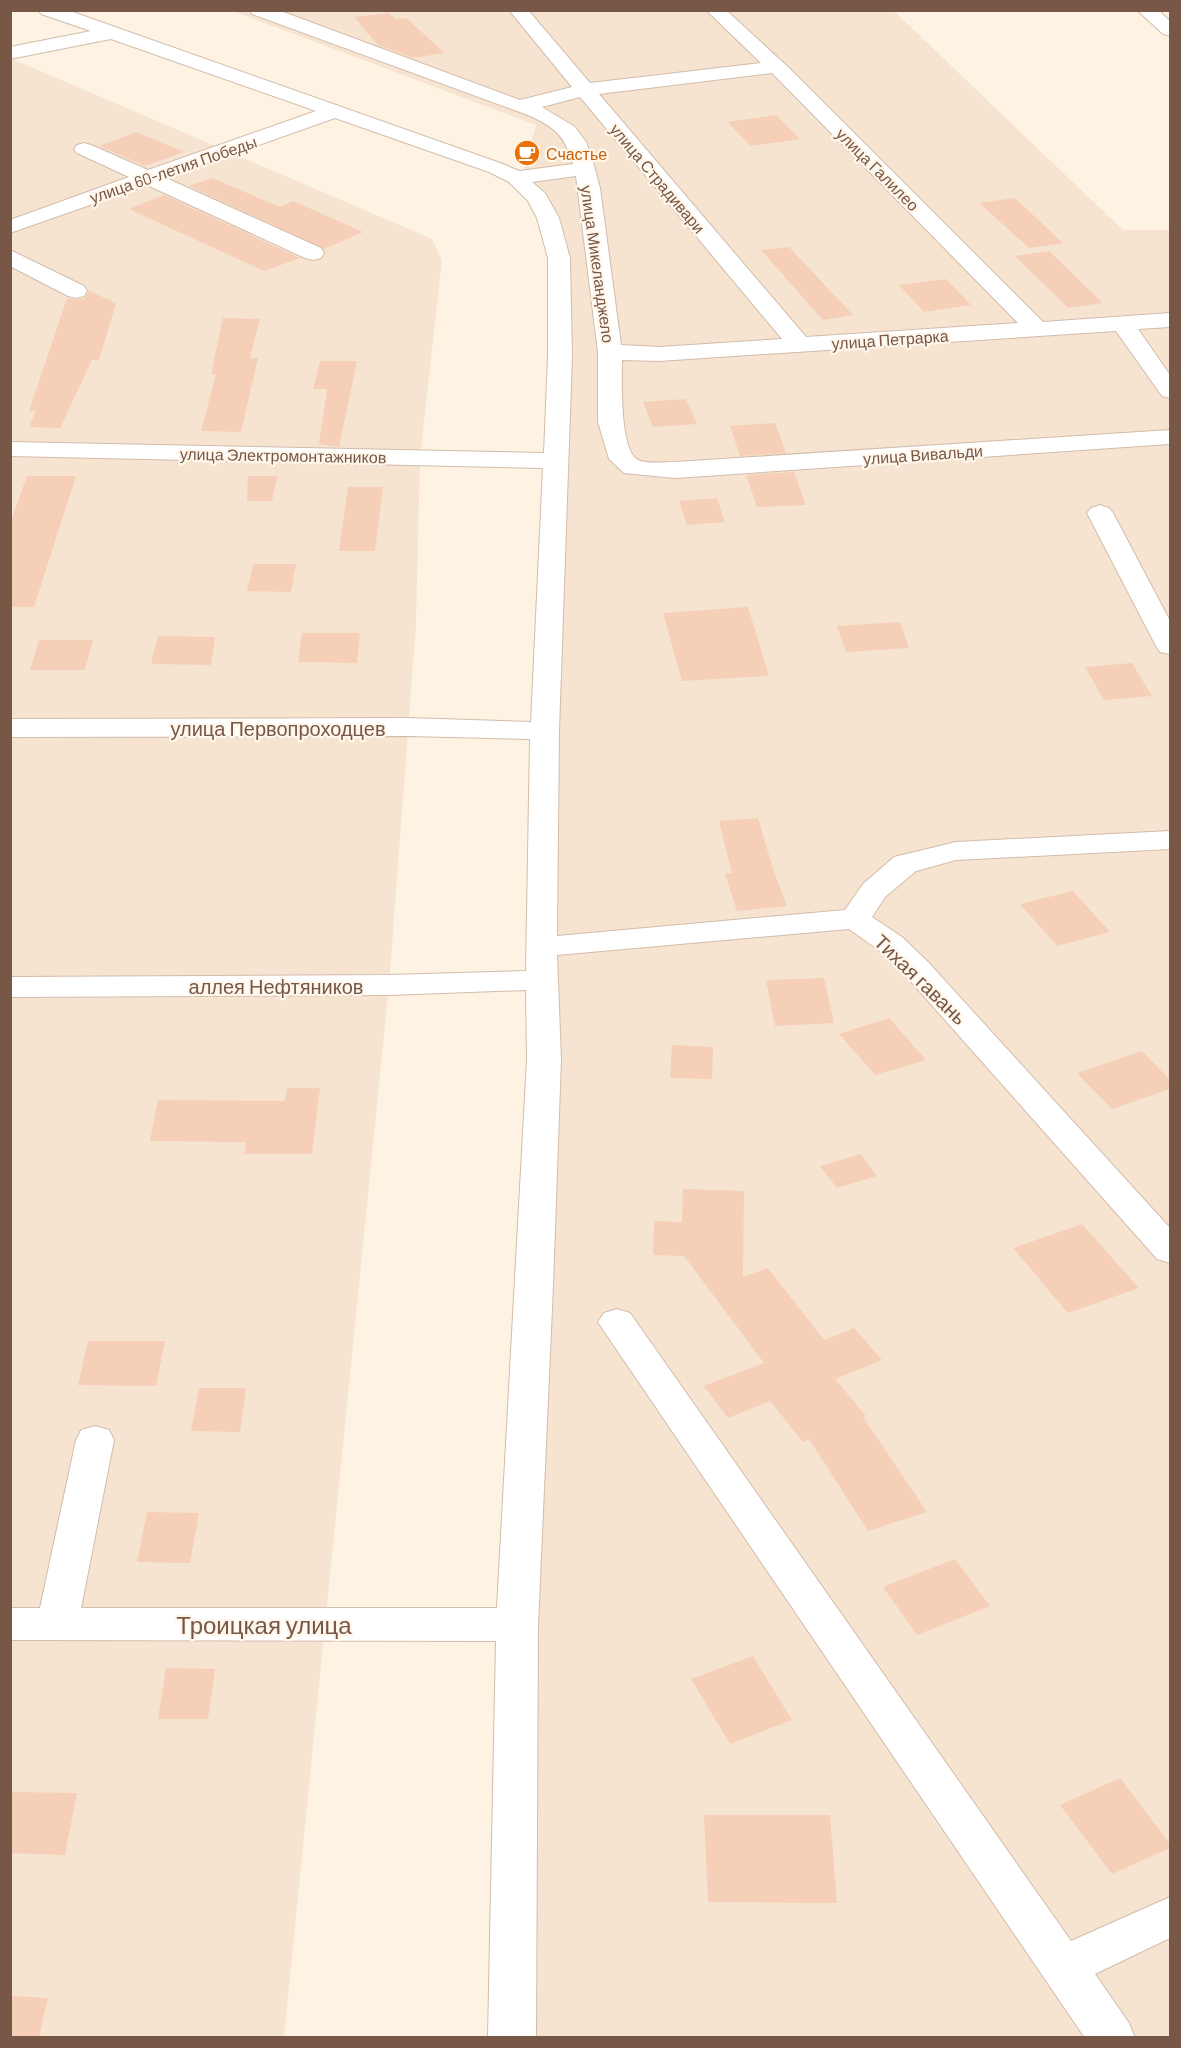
<svg xmlns="http://www.w3.org/2000/svg" width="1181" height="2048" font-family="Barlow,sans-serif">
	<style>
		.residential { fill: #f6e4d1 }
		.building { fill: #f6cfb8 }
		.lines { fill: none; stroke-linecap: round; stroke-linejoin: round }
		.minor-casing { stroke: #d2bcab; stroke-width: 2 }
		.minor { fill: #fff; fill-rule: evenodd }
		.labels { text-anchor: middle; dominant-baseline: central; stroke-width: 4.5; stroke-linejoin: round; paint-order: stroke }
		.far-food-label { font-size: 16px; fill: #c56008; stroke: #fff7eb; text-anchor: start }
		.far-street-label { font-size: 16px; fill: #785747; stroke: #fff7eb }
		.street-label { font-size: 20px; fill: #785747; stroke: #fff7eb }
		.near-street-label { font-size: 24px; fill: #785747; stroke: #fff7eb }
	</style>
	<rect width="100%" height="100%" fill="#fef3e3"/>
	<path class="residential" d="M233,11h661l229,219h47v1807h-654l43,-1779 -35,-89 12,-44z
		M10,58l422,181 10,21 -22,198 -4,167 -27,360 -105,1052h-273z"/>
	<path class="building" d="M389,13l6,6 11,-1 39,35 -32,5 -35,-13 -24,-28z
		M776,115l24,24 -49,7 -24,-24z
		M136,132l48,20 -39,14 -46,-20z
		M212,178l68,29 13,-6 70,31 -39,17 -135,-63z
		M164,195l136,63 -36,13 -135,-62z
		M1015,198l48,45 -34,5 -50,-45z
		M789,247l64,68 -30,5 -62,-70z
		M1049,251l54,52 -35,5 -53,-52z
		M946,279l25,26 -47,7 -25,-27z
		M89,291l27,12 -17,57h-7l-32,68 -31,-1 7,-16h-7l38,-113 8,2 10,-2z
		M223,318l37,1 -10,39h8l-17,74 -40,-1 15,-57h-5z
		M320,361h37l-18,86 -20,-3 8,-55h-14z
		M686,399l11,25 -44,3 -10,-25z
		M775,423l11,30 -46,3 -10,-30z
		M794,472l12,33 -49,2 -11,-32z
		M27,476h49l-42,131h-24v-83z
		M248,476h29l-5,25h-25z
		M348,487h35l-8,64h-36z
		M717,498l8,24 -38,3 -8,-24z
		M253,564h43l-5,28 -44,-1z
		M748,607l21,69 -87,5 -19,-68z
		M900,622l9,26 -63,4 -9,-26z
		M302,633h58l-3,30 -59,-1z
		M158,636l57,1 -4,28 -60,-1z
		M39,640h54l-8,30h-55z
		M1132,663l20,33 -48,4 -19,-33z
		M758,818l15,51 14,37 -50,5 -12,-37 7,-1 -13,-52z
		M1073,891l37,41 -53,14 -37,-42z
		M824,978l10,45 -59,3 -9,-46z
		M889,1018l37,42 -51,15 -36,-41z
		M672,1045l41,2 -1,32 -42,-1z
		M1142,1051l28,29v9l-58,20 -35,-36z
		M287,1088h33l-8,66h-68l2,-12 -96,-1 8,-41 127,1z
		M861,1154l16,22 -40,12 -17,-22z
		M683,1189l61,2 -1,86 25,-9 56,72 30,-12 28,32 -47,19 31,37 -3,1 64,95 -59,19 -59,-92 -6,3 -33,-41 -42,17 -24,-32 60,-23 -80,-107 -31,-1 1,-34 28,1z
		M1082,1224l57,64 -71,25 -55,-65z
		M88,1341h77l-9,45 -78,-1z
		M199,1388h47l-6,44 -49,-1z
		M147,1512l52,1 -9,50 -53,-1z
		M955,1559l35,47 -73,29 -34,-48z
		M753,1656l39,64 -62,24 -39,-65z
		M166,1668l49,1 -7,50h-50z
		M1120,1778l50,66v4l-58,26 -52,-69z
		M10,1792l67,1 -12,62 -55,-2z
		M704,1815h126l7,88 -129,-1z
		M10,1996l38,2 -9,39h-29z"/>
	<g class="lines">
		<g class="minor-casing">
			<path id="minor" d="M39,10h28l436,154 16,7 54,-7c-8,-28 -18,-37 -45,-49l-276,-101 -2,-4h28l242,90 52,-13 -63,-77h19l62,73 171,-20 -55,-53h20l64,59 253,253 127,-9v14l-32,2 32,46v23l-8,-2 -46,-65 -457,30 -37,-1c0,19 -3,90 16,100 9,4 26,2 37,2l495,-32v14l-495,34 -51,-5 -15,-14 -11,-37v-70l-22,-176 -44,6 13,11 14,25 11,40 2,98 -13,375 -2,205 288,-26 18,-26 31,-27 62,-15 214,-11v18l-214,11 -40,11 -31,26 -13,20 30,20 26,25 242,266v35l-13,-4 -251,-283 -26,-25 -31,-22 -292,26 4,104 -8,227 -15,339 -2,413h-48l8,-397 -486,-1v-32h30l36,-168 5,-10 14,-4 14,4 5,10 -33,168h416l30,-549 -1,-69 -137,5 -379,2v-20l379,-2 137,-4 4,-232 -121,-3 -399,1v-18l399,-1 122,4 12,-254 -533,-12v-14l534,11 4,-97v-98l-11,-40 -9,-17 -19,-19 -20,-10 -154,-54 -169,60 155,70 3,5 -3,5 -8,2 -8,-2 -158,-73 -137,48v-13l119,-43 -52,-24 -3,-4 3,-4 7,-2 7,2 57,25 168,-59 -205,-72 -101,20v-12l81,-16 -50,-17zM772,73l4,4 242,246 -212,14 -207,-243zM580,97l202,242 -123,8 -38,-2 -21,-157 -8,-30 -6,-16 -11,-15 -33,-20z
				M1137,10h21l12,11v15l-7,-2z
				M10,250l74,36 3,5 -3,5 -8,2 -8,-2 -58,-30z
				M1100,505l9,3 4,5 57,108v33l-10,-2 -4,-6 -69,-133 4,-5z
				M617,1309l13,4 441,628 99,-44v41l-75,36 34,49 6,15h-50l-481,-707 -6,-9 6,-9z"/>
		</g>
		<use href="#minor" class="minor"/>
	</g>
	<defs>
		<g id="cafe-disc" transform="scale(1.35)"><circle r="9.5" fill="#e8710a" stroke="#fff7eb"/><path d="M-5.5-4.5H6V0H3Q3 3.5 0 3.5H-2.5Q-5.5 3.5-5.5 0ZM3-3.2v2h1.7v-2ZM-6 4.5H4V6H-6Z" fill="#fff"/></g>
	</defs>
	<g fill-rule="evenodd">
		<use href="#cafe-disc" x="527" y="153"/>
	</g>
	<g class="labels">
		<g class="far-food-label">
			<text x="546" y="153">Счастье</text>
		</g>
		<g class="far-street-label">
			<text transform="translate(173 169) rotate(-19)">улица 60-летия Победы</text>
			<text transform="translate(878 169) rotate(45)">улица Галилео</text>
			<text transform="translate(658 178) rotate(50)">улица Страдивари</text>
			<text transform="translate(598 264) rotate(82)">улица Микеланджело</text>
			<text transform="translate(890 339) rotate(-4)">улица Петрарка</text>
			<text transform="translate(923 454) rotate(-4)">улица Вивальди</text>
			<text transform="translate(283 455) rotate(1)">улица Электромонтажников</text>
		</g>
		<g class="street-label">
			<text x="278" y="728">улица Первопроходцев</text>
			<text transform="translate(921 979) rotate(44)">Тихая гавань</text>
			<text x="276" y="986">аллея Нефтяников</text>
		</g>
		<g class="near-street-label">
			<text x="264" y="1624">Троицкая улица</text>
		</g>
	</g>
	<rect width="1181" height="2048" fill="none" stroke="#785747" stroke-width="24"/>
</svg>
